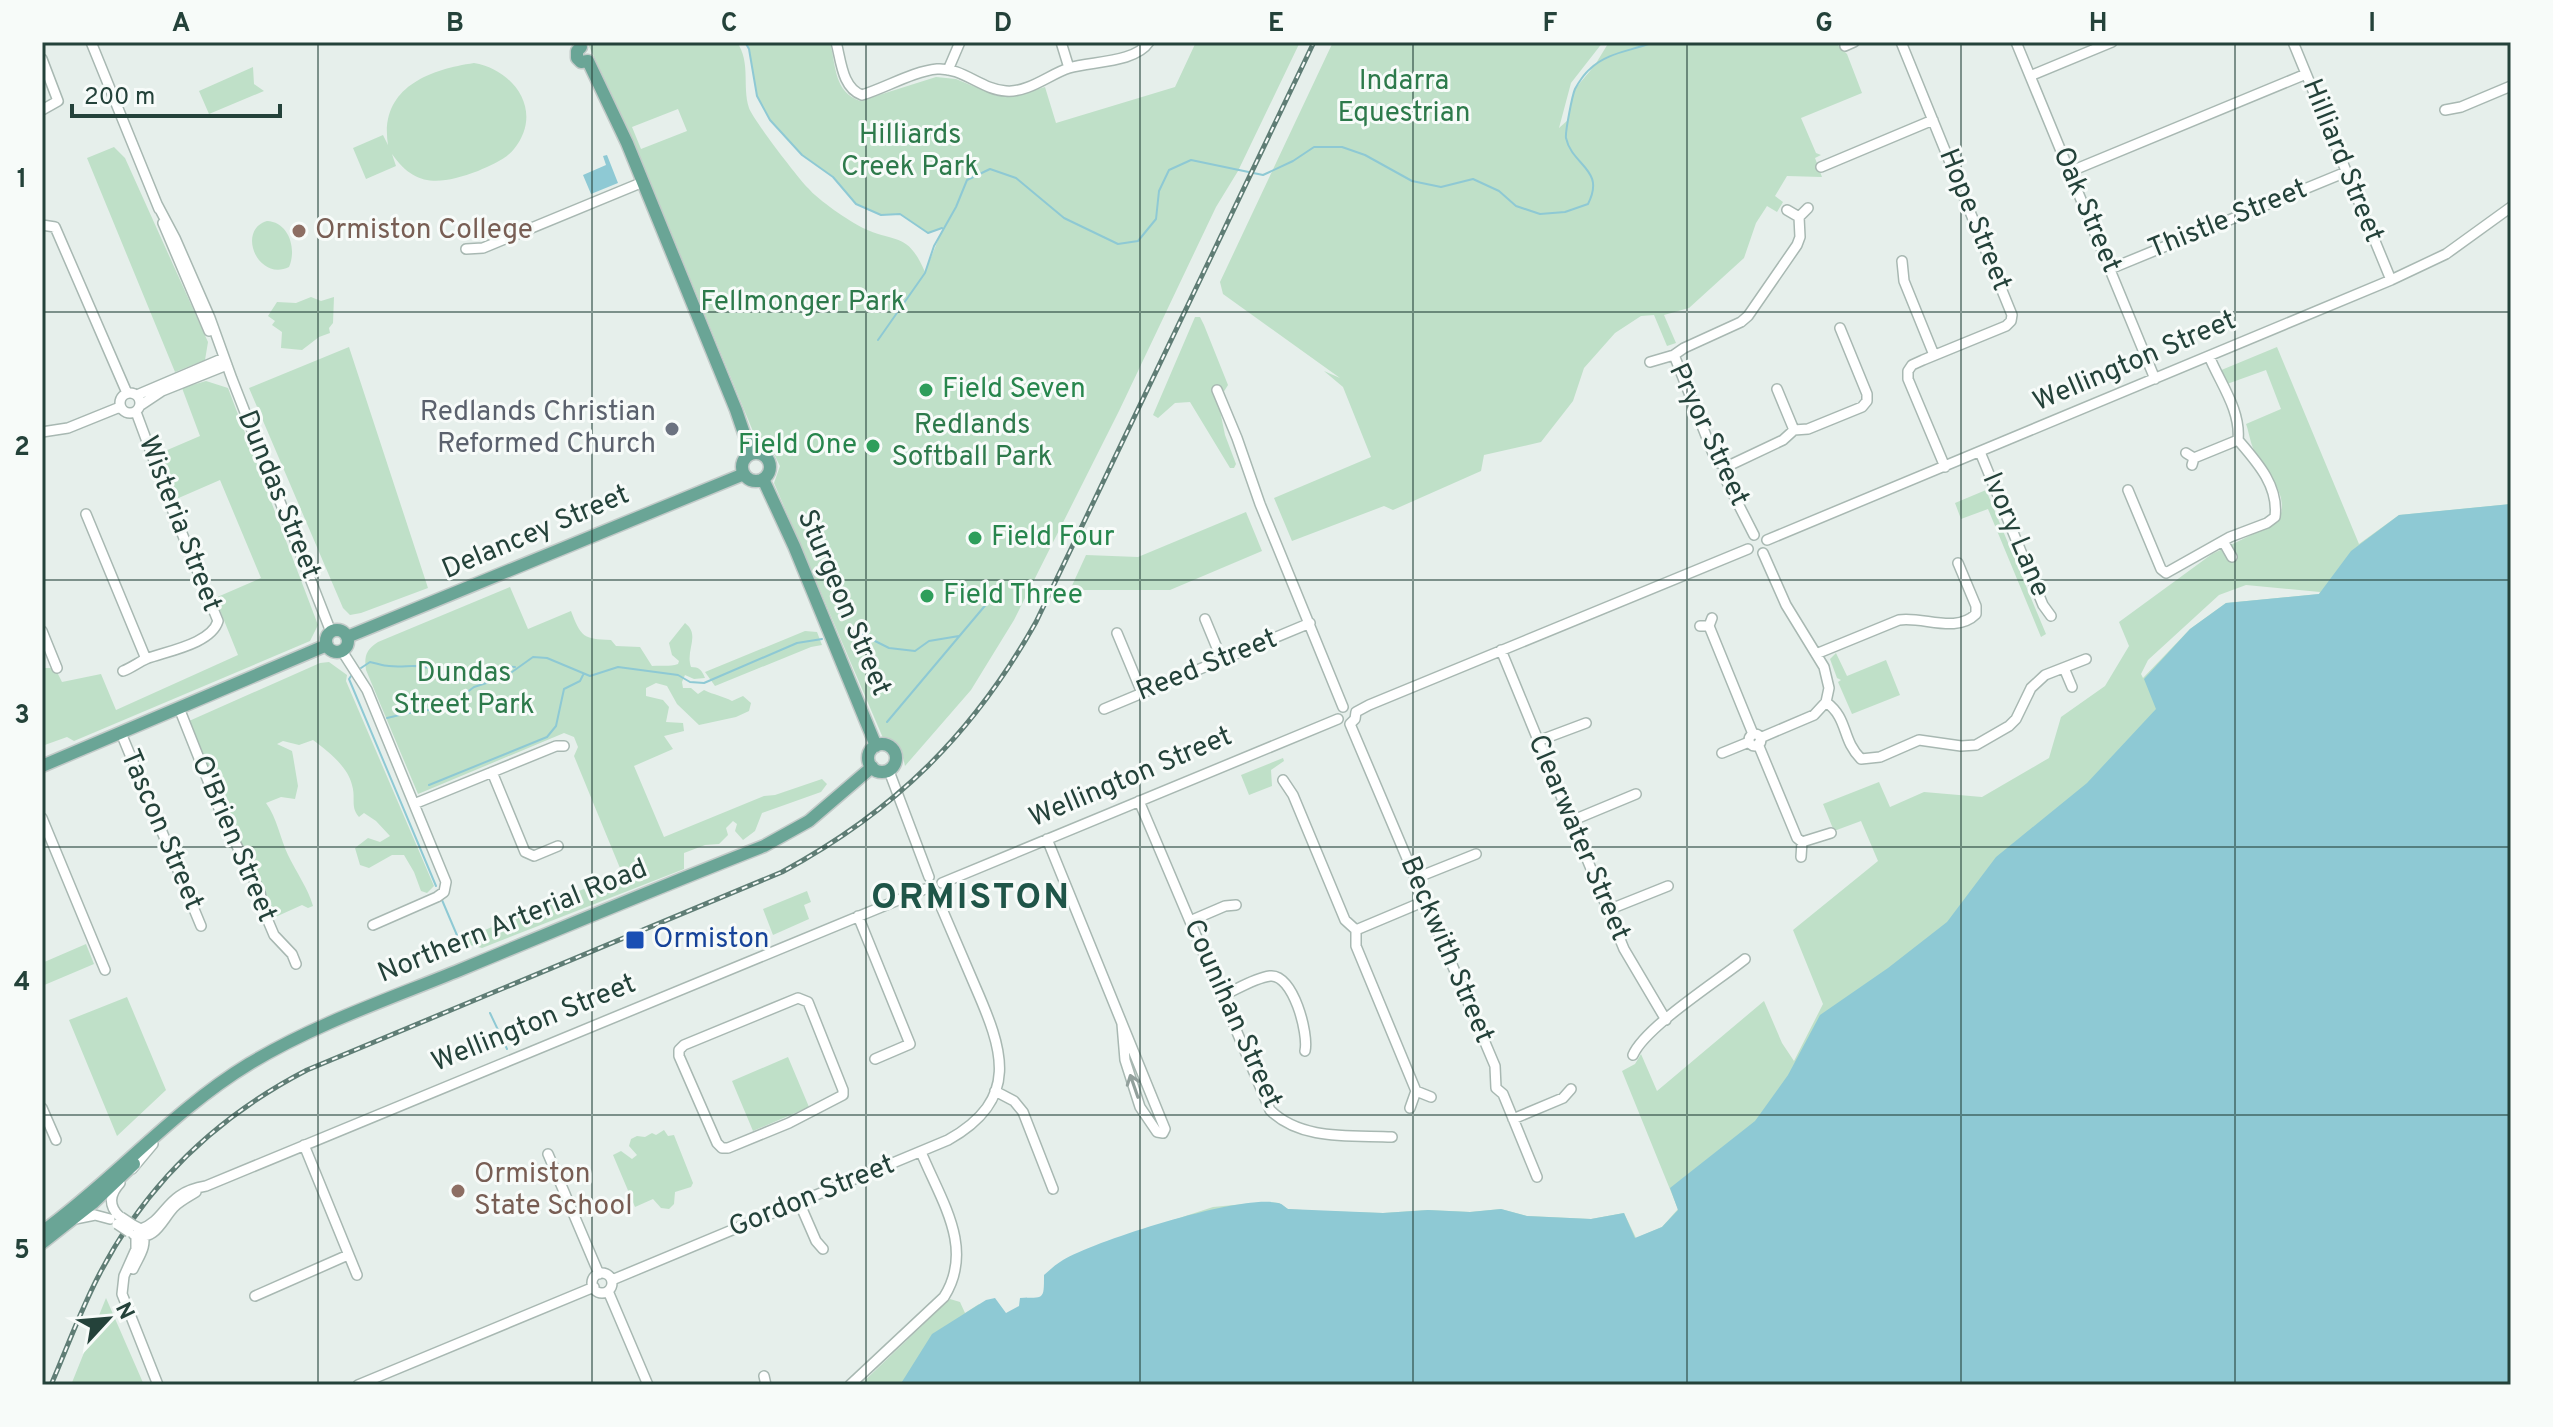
<svg xmlns="http://www.w3.org/2000/svg" width="2553" height="1427" font-family="Overpass,sans-serif">
	<style>
		.green { fill: #bfe0c8; fill-rule: evenodd }
		.water { fill: #8ec9d4 }
		.lines { fill: none; stroke-linecap: round; stroke-linejoin: round }
		.stream { stroke: #8ec9d4; stroke-width: 2 }
		.minor-casing { stroke: #a8b8b2; stroke-width: 12 }
		.major-casing { stroke: #c2cac8; stroke-width: 15 }
		.minor { stroke: #fff; stroke-width: 9 }
		.major { stroke: #6aa596; stroke-width: 12 }
		.rail-casing { stroke: #5f7d75; stroke-width: 5 }
		.rail { stroke: #f7fbf9; stroke-width: 2; stroke-dasharray: 6; stroke-linecap: butt }
		.minor-bridge-casing { stroke: #a8b8b2; stroke-width: 12; stroke-linecap: butt }
		.minor-bridge { stroke: #fff; stroke-width: 9 }
		.oneway { stroke: #92a09c }
		.grid { fill: none; stroke: #24423a; stroke-width: 2; stroke-opacity: 0.55 }
		.education-dot { fill: #8d6e63; stroke: #f7fbf9; stroke-width: 3 }
		.leisure-dot { fill: #2e9e5b; stroke: #f7fbf9; stroke-width: 3 }
		.worship-dot { fill: #6b7280; stroke: #f7fbf9; stroke-width: 3 }
		.transit-dot { fill: #1a4fb4; stroke: #f7fbf9; stroke-width: 3 }
		.labels { text-anchor: middle; dominant-baseline: central; stroke-width: 6; stroke-linejoin: round; paint-order: stroke }
		.park-label { font-size: 28px; fill: #2d7a4b; stroke: #f7fbf9 }
		.street-label { font-size: 28px; fill: #24423a; stroke: #f7fbf9 }
		.education-label { font-size: 28px; fill: #785e54; stroke: #f7fbf9; text-anchor: start }
		.leisure-label { font-size: 28px; fill: #27864d; stroke: #f7fbf9; text-anchor: start }
		.worship-label { font-size: 28px; fill: #5b616d; stroke: #f7fbf9; text-anchor: end }
		.transit-label { font-size: 28px; fill: #164399; stroke: #f7fbf9; text-anchor: start }
		.district-label { font-size: 36px; font-weight: bold; letter-spacing: 2px; fill: #1f5548; stroke: #f7fbf9 }
		.neatline { fill: none; stroke: #24423a; stroke-width: 3 }
		.grid-label { font-size: 26px; text-anchor: middle; font-weight: bold; fill: #24423a }
	</style>
	<rect width="100%" height="100%" fill="#e6efeb"/>
	<path class="green" d="M587,42h150c14,21 5,44 12,66 3,10 49,70 59,80 10,12 41,33 55,40 34,16 44,3 62,44l18,-44 -15,5 -28,-19 -19,1 -25,-11 -23,-27 -31,-22 -32,-35 -13,-24 -8,-47 -4,-7h85c6,24 4,50 30,59l76,-24 20,2 41,17h17l31,-9 11,36 119,-36 21,-45h104l-62,129 -22,36 -97,204 -105,209 -43,70 -66,76c-3,-15 -6,-23 -22,-28l-109,-255 6,-17 -7,-14 -14,-6 -126,-306zM678,109l9,22 -46,18 -9,-22z
		M1333,42h270l-32,41 -12,45 9,-8 6,-30 21,-25 14,-23h37v3l8,-3h181l12,12 15,39 -61,25 15,35 5,2 -6,3 7,19 -35,-1 -12,20 8,6 -6,10 -10,-6 -11,17 -12,35 -55,50 -25,7 12,28 -9,3 -13,-31 -13,1 -26,17 -31,35 -11,33 -32,41 -57,13 -3,16 -88,39 -9,-4 -92,35 -18,-43 97,-41 -28,-70 -19,-16 16,7 -117,-84 -3,-12z
		M474,63c41,7 70,49 40,86 -9,11 -23,16 -36,22 -36,13 -62,18 -86,-17l4,12 -30,13 -13,-31 30,-13 5,10c-9,-56 39,-75 86,-82z
		M253,67l1,17 10,7 -55,23 -10,-23z
		M114,147l11,11 83,184 -3,18 -30,12 -88,-214z
		M267,221c22,1 30,28 22,46 -31,15 -53,-37 -22,-46z
		M311,297l10,4 13,-4 -1,26 -4,5 1,5 -11,4 -17,13 -21,-2 1,-16 -10,-7 3,-4 -7,-5 9,-14 19,1z
		M1195,317h5l4,8 24,60 -10,16 7,34 11,29 -2,4h-4l-40,-66 -15,1 -17,15 -5,-3z
		M349,347l79,241 -67,25 -11,2 -7,-7 -94,-220z
		M2277,347l82,197 40,-29 112,-11 -733,748 -669,-11 104,-34 52,-5 14,1 9,6 29,2 66,2 45,-3 42,2 31,-3 26,7 64,3 33,-6 12,25 26,-11 16,-18 -56,-138 13,-7 6,-10 16,37 107,-90 18,42 12,18 29,-57 -30,-74 85,-69 -17,-40 -27,10 -11,-27 56,-22 11,25 34,-15 58,5 67,-39 12,-41 44,-31 24,-40 -10,-24 93,-68 66,-32c14,-29 -13,-48 -24,-72 -4,-8 -5,-18 -8,-26l35,-15 -15,-39 -39,14 -8,-13zM2246,585l74,7 -1,2 -93,9 -36,26 -47,49 -2,-4 7,-14 71,-65z
		M206,381l22,7 90,237 -8,16 -236,100 -7,-4 -25,9v-78h13l7,14 39,-8 15,36 122,-55 -23,-57 46,-20 -41,-98 -46,20 -16,-46 42,-18 -18,-48z
		M1986,490l60,144 -5,3 -53,-128 -27,10 -6,-16z
		M1246,512l16,39 -92,39h-100l16,-35 52,2z
		M510,587l18,42 43,-18c10,26 12,28 40,29l5,6 24,1 12,19c10,-1 17,1 26,-2l1,-3 -7,-6 -3,-12 16,-20c16,12 0,27 6,44 8,0 11,3 14,11l-11,1 -9,-4 -3,7 1,6h8l7,6 6,-4c10,5 19,6 28,11l11,-5 8,7 -2,8 -13,6 -37,8 -22,-21 -10,-18 -11,-3 -10,5v8l17,4 6,7 -3,15 17,1 1,8 -20,5 9,13 -39,17 30,71 100,-41 11,-1 47,-16 5,5 -6,8 -59,21 -7,18 -12,9 -8,-9 2,-7 -4,-3 -7,7 2,7 -9,9 -14,1 -21,8v16l-202,79 -16,-4 2,-7 154,-64 -48,-117 4,-9 -4,-10 -10,-4 -146,61 -52,-124c-2,-14 0,-20 12,-28z
		M805,631l12,1 5,13 -11,2 -96,39 -10,-14z
		M1836,653l11,23 39,-16 14,35 -48,19 -14,-32 3,-2 -4,-2 -7,-19z
		M329,662l18,13 -1,6 88,205 -7,7 -6,-2 -7,-19 -10,-17h-12l-23,13 -9,-3 -5,-17 13,-10 12,4 10,-6 -14,-15 -12,-8 -5,4c-9,-10 -3,-19 -7,-32 -4,-18 -24,-34 -39,-45l-14,5 -16,-4 -6,3 15,7 1,5 5,30 -3,13 -14,-2 -15,6c11,15 14,35 22,52 8,17 20,33 25,51l-5,2 -6,-3 -31,14 -24,-63 -11,-17 -47,-118 131,-58z
		M1283,758l1,3 -13,9 1,16 -23,9 -8,-20z
		M807,891l4,11 -7,3 5,14 -36,16 -10,-26z
		M86,944l8,20 -52,22v-23z
		M127,997l39,93 -49,46 -48,-116z
		M788,1057l21,50 -56,24 -21,-50z
		M664,1130l4,6 6,-1 19,48 -2,4 -16,5 -1,12 -5,5 -8,-1 -8,-9 -18,8 -22,-52 8,-4 11,8 5,-4 -8,-9 2,-7 6,-3 8,1 7,-4 4,2z
		M106,1298l38,87h-73z
		M950,1299l10,3 5,11 14,-9 -31,81h-88z"/>
	<path class="water" d="M607,155l11,28 -27,11 -8,-19 23,-10 -3,-9z
		M2511,504v881h-1611l32,-51 54,-34 9,-2 11,15 13,-7 1,-8c24,-1 24,3 24,-23 6,-5 12,-11 19,-15 35,-20 178,-66 215,-57 3,0 7,4 10,6l95,4 45,-3 42,2 31,-3 26,7 64,3 33,-6 11,25 27,-11 16,-17 -8,-22 85,-67 33,-46 32,-60 68,-47 59,-46 49,-65 91,-74 69,-74 -12,-30 46,-50 36,-26 93,-9 32,-43 48,-36z"/>
	<g class="lines">
		<path class="stream" d="M745,42l4,7 8,47 13,24 32,35 31,22 23,27 25,11 19,-1 28,19 14,-5
			M878,340l47,-67 9,-27 22,-39 11,-27 23,-11 26,9 48,40 54,26 20,-3 18,-22 3,-28 10,-21 22,-10 72,15 30,-14 21,-14h28l23,8 47,26 29,6 32,-8 26,12 17,15 24,8 25,-2 23,-8c18,-35 -16,-38 -22,-66 -1,-5 6,-42 9,-49 3,-6 10,-16 15,-20 17,-17 43,-18 63,-27
			M857,632l32,16 26,3 14,-10 30,-5
			M361,668l9,-6c6,1 13,4 19,4 17,2 26,-3 43,3 12,5 15,12 29,11 19,-1 35,-15 54,-13
			M351,676l-2,3 87,207
			M387,718c19,-5 39,-9 58,-9l29,-22 31,-10 28,-20 14,1 43,18 28,-9 60,8 12,7 14,1 93,-40 25,-4
			M887,722l107,-127
			M429,785l118,-48 9,-11 8,-37 16,-8 3,-6
			M442,900l20,47
			M490,1013l17,36"/>
		<g class="minor-casing">
			<path id="minor" d="M91,42l68,167
				M836,42c5,18 6,46 26,53 23,-7 52,-24 75,-26 25,-2 45,21 69,22 22,2 44,-17 63,-23 23,-7 66,-5 80,-26
				M1061,42l8,26
				M1901,42l111,273 -1,6 -5,5 -83,34 -11,5 -4,6v8l37,88
				M2016,42l139,337
				M2293,42l98,238
				M1845,46l9,-4
				M42,59l16,42 -16,9
				M948,70l12,-28
				M2030,76l82,-34
				M2445,110l16,-3 50,-21
				M1821,167l112,-47
				M2069,172l237,-98
				M157,204l18,34 35,80 22,61 99,253
				M1787,210l12,7 9,-9
				M163,223l46,108
				M42,225l13,2 72,166
				M466,249l17,-1 160,-66
				M1902,261l2,20 30,74
				M2110,269l236,-97
				M1674,355l42,106 10,6v13l28,55
				M1650,362l24,-7 10,-7 57,-26 7,-6 49,-71 3,-8 -1,-20
				M1777,389l17,41
				M1217,390l20,48 23,66 83,203
				M120 403a10 10 0 1 1 20 0a10 10 0 1 1-20 0Z
				M137,395l87,-37
				M141,405l21,-14 65,-26
				M42,432l26,-4 52,-21
				M1980,452l63,153 8,11
				M2186,453l8,5 -2,7
				M2194,458l44,-18
				M1726,467l57,-27 11,-10 14,-1 54,-22 5,-6v-7l-27,-66
				M2128,490l33,79 5,4 64,-36 37,-14 8,-6c4,-31 -18,-55 -37,-77 3,-30 -18,-57 -29,-84
				M86,514l60,145
				M1767,540l624,-260 55,-26 65,-47
				M2223,541l9,16
				M1205,619l17,41
				M1700,626h9l3,-8
				M1709,626l44,108
				M42,631l15,37
				M1117,633l25,60
				M1501,650l123,299 42,71
				M342,651l25,39 79,192 -2,10 -7,5 -64,28
				M1816,654l83,-34c24,-4 57,14 77,-6v-8l-18,-43
				M2064,668l8,19
				M123,671c8,-3 16,-9 23,-12 21,-8 65,-15 72,-38l-46,-112 -36,-97
				M1826,702c23,17 15,37 35,57l19,-2 39,-17 42,6 15,-1 33,-19 7,-7 15,-31 14,-13 41,-16
				M179,708l43,108 38,76 3,17 11,26 18,19 4,10
				M1104,709l206,-86
				M1350,724l145,342 1,22 7,6 34,83
				M1350,724l5,-5 1,-7 13,-7 379,-156
				M121,733l80,193
				M1749 740a6 6 0 1 1 12 0a6 6 0 1 1-12 0Z
				M1760,738l54,-23 12,-13 3,-14 -5,-21 -38,-62 -23,-52
				M1538,741l48,-18
				M1758,744l39,94 5,4 29,-9
				M1722,753l27,-11
				M889,771l40,106
				M492,772l33,80 9,4 24,-10
				M1283,780l10,15 52,125 11,10
				M1139,801l131,309c31,31 82,25 122,27
				M414,804l142,-58h8
				M42,818l63,152
				M1571,821l65,-27
				M1047,839l118,290 -2,4 -6,-1 -17,-25 -15,-47 -3,-36
				M1801,857l1,-15
				M1416,878l60,-24
				M942,883l396,-164
				M1608,910l60,-24
				M858,916l52,128 -35,15
				M1190,921l35,-15 11,-1
				M1222,996c14,-6 32,-18 48,-20 23,-3 39,58 35,75
				M798,998l10,4 35,88v5l-54,28 -61,25h-6l-5,-5 -38,-87v-6l5,-5z
				M1633,1055c12,-28 86,-75 112,-96
				M995,1091l19,10 9,11 30,77
				M1416,1091l-60,-145v-16l69,-29
				M42,1108l14,32
				M1410,1108l6,-17 15,6
				M1513,1119l50,-21 8,-9
				M304,1145l53,130
				M548,1154l51,120
				M132,1169l21,-25
				M799,1202l17,39 7,8
				M119,1216c-11,-11 -9,-22 1,-33
				M75,1219l20,-4 15,4
				M133,1225l8,4c27,-10 23,-36 65,-43l719,-297
				M141,1229l-5,7v13l-12,27 -2,18 36,91
				M134,1235c22,6 27,-14 40,-28 6,-6 14,-10 22,-15
				M133,1269c6,-13 15,-23 9,-38
				M592 1283a10 10 0 1 1 20 0a10 10 0 1 1-20 0Z
				M612,1280l336,-140c73,-41 55,-90 27,-154 -13,-31 -26,-61 -39,-91
				M608,1291l40,94
				M255,1296l93,-41
				M764,1376l2,9
				M358,1385l236,-98
				M850,1385l94,-88c31,-49 -3,-96 -23,-145"/>
		</g>
		<g class="major-casing">
			<path id="major" d="M581,47l-4,4v7l4,4 7,-1
				M588,61l39,82 109,267 15,44
				M742 467a14 14 0 1 1 28 0a14 14 0 1 1-28 0Z
				M763,479l31,67 82,200
				M326 641a11 11 0 1 1 22 0a11 11 0 1 1-22 0Z
				M347,637l397,-163
				M868 758a14 14 0 1 1 28 0a14 14 0 1 1-28 0Z
				M42,766l285,-121
				M42,1232c72,-52 131,-122 207,-168 66,-40 140,-65 211,-94 101,-42 202,-84 304,-124l45,-25 63,-54
				M42,1243l52,-41 40,-38"/>
		</g>
		<use href="#minor" class="minor"/>
		<use href="#major" class="major"/>
		<g class="rail-casing">
			<path id="rail" d="M51,1385c16,-37 30,-76 49,-112 47,-90 118,-157 207,-203l475,-198c113,-61 191,-138 254,-250l278,-580"/>
		</g>
		<use href="#rail" class="rail"/>
		<g class="minor-bridge-casing">
			<path id="minor-bridge" d="M121,1217l12,8
				M117,1224l12,8"/>
		</g>
		<use href="#minor-bridge" class="minor-bridge"/>
	</g>
	<defs><path id="oneway-shaft" d="M-6 0H5M1.5-3L5.5 0L1.5 3" fill="none" stroke-width="1.6" stroke-linecap="round" stroke-linejoin="round" transform="scale(2)"/></defs>
	<use class="oneway" href="#oneway-shaft" transform="translate(1134 1086) rotate(-109)"/>
	<path class="grid" d="M318,42v1343M592,42v1343M866,42v1343M1140,42v1343M1413,42v1343M1687,42v1343M1961,42v1343M2235,42v1343M42,312h2469M42,580h2469M42,847h2469M42,1115h2469"/>
	<g class="education-dot">
		<circle cx="299" cy="231" r="8"/>
		<circle cx="458" cy="1191" r="8"/>
	</g>
	<g class="leisure-dot">
		<circle cx="926" cy="390" r="8"/>
		<circle cx="873" cy="446" r="8"/>
		<circle cx="975" cy="538" r="8"/>
		<circle cx="927" cy="596" r="8"/>
	</g>
	<circle class="worship-dot" cx="672" cy="429" r="8"/>
	<rect class="transit-dot" x="625" y="930" width="20" height="20" rx="4"/>
	<g class="labels">
		<g class="park-label">
			<text x="1404" y="82">Indarra<tspan x="1404" dy="32">Equestrian</tspan></text>
			<text x="910" y="136">Hilliards<tspan x="910" dy="32">Creek Park</tspan></text>
			<text x="803" y="303">Fellmonger Park</text>
			<text x="972" y="426">Redlands<tspan x="972" dy="32">Softball Park</tspan></text>
			<text x="464" y="674">Dundas<tspan x="464" dy="32">Street Park</tspan></text>
		</g>
		<g class="street-label">
			<text transform="translate(2342 161) rotate(68)">Hilliard Street</text>
			<text transform="translate(2086 210) rotate(67)">Oak Street</text>
			<text transform="translate(1974 220) rotate(68)">Hope Street</text>
			<text transform="translate(2228 220) rotate(-22)">Thistle Street</text>
			<text transform="translate(2135 362) rotate(-23)">Wellington Street</text>
			<text transform="translate(1708 435) rotate(65)">Pryor Street</text>
			<text transform="translate(278 495) rotate(68)">Dundas Street</text>
			<text transform="translate(179 524) rotate(69)">Wisteria Street</text>
			<text transform="translate(536 533) rotate(-23)">Delancey Street</text>
			<text transform="translate(2015 535) rotate(67)">Ivory Lane</text>
			<text transform="translate(843 603) rotate(67)">Sturgeon Street</text>
			<text transform="translate(1207 666) rotate(-22)">Reed Street</text>
			<text transform="translate(1131 778) rotate(-23)">Wellington Street</text>
			<text transform="translate(161 830) rotate(67)">Tascon Street</text>
			<text transform="translate(1578 838) rotate(67)">Clearwater Street</text>
			<text transform="translate(233 839) rotate(67)">O'Brien Street</text>
			<text transform="translate(513 922) rotate(-22)">Northern Arterial Road</text>
			<text transform="translate(1446 950) rotate(67)">Beckwith Street</text>
			<text transform="translate(1232 1014) rotate(66)">Counihan Street</text>
			<text transform="translate(534 1024) rotate(-22)">Wellington Street</text>
			<text transform="translate(812 1197) rotate(-22)">Gordon Street</text>
		</g>
		<g class="education-label">
			<text x="315" y="231">Ormiston College</text>
			<text x="474" y="1175">Ormiston<tspan x="474" dy="32">State School</tspan></text>
		</g>
		<g class="leisure-label">
			<text x="942" y="390">Field Seven</text>
			<text x="857" y="446" text-anchor="end">Field One</text>
			<text x="991" y="538">Field Four</text>
			<text x="943" y="596">Field Three</text>
		</g>
		<g class="worship-label">
			<text x="656" y="413">Redlands Christian<tspan x="656" dy="32">Reformed Church</tspan></text>
		</g>
		<g class="transit-label">
			<text x="653" y="940">Ormiston</text>
		</g>
		<g class="district-label">
			<text x="971" y="899">ORMISTON</text>
		</g>
	</g>
	<rect width="2553" height="1427" fill="none" stroke="#f7fbf9" stroke-width="88"/>
	<g transform="translate(108 1319) rotate(64)" stroke="#f7fbf9" stroke-width="6" paint-order="stroke">
	<path d="M0-6L14 30L0 20L-14 30Z" fill="#24423a"/>
	<text y="-12" font-size="22" font-weight="bold" text-anchor="middle" fill="#24423a">N</text>
	</g>
	<path d="M72 104v12h208v-12" fill="none" stroke="#24423a" stroke-width="4"/>
	<text x="84" y="104" font-size="24" fill="#24423a" stroke="#f7fbf9" stroke-width="6" paint-order="stroke">200 m</text>
	<rect x="44" y="44" width="2465" height="1339" class="neatline"/>
	<g class="grid-label">
		<text x="181" y="31">A</text>
		<text x="455" y="31">B</text>
		<text x="729" y="31">C</text>
		<text x="1003" y="31">D</text>
		<text x="1276" y="31">E</text>
		<text x="1550" y="31">F</text>
		<text x="1824" y="31">G</text>
		<text x="2098" y="31">H</text>
		<text x="2372" y="31">I</text>
		<text x="22" y="187">1</text>
		<text x="22" y="455">2</text>
		<text x="22" y="723">3</text>
		<text x="22" y="990">4</text>
		<text x="22" y="1258">5</text>
	</g>
</svg>
